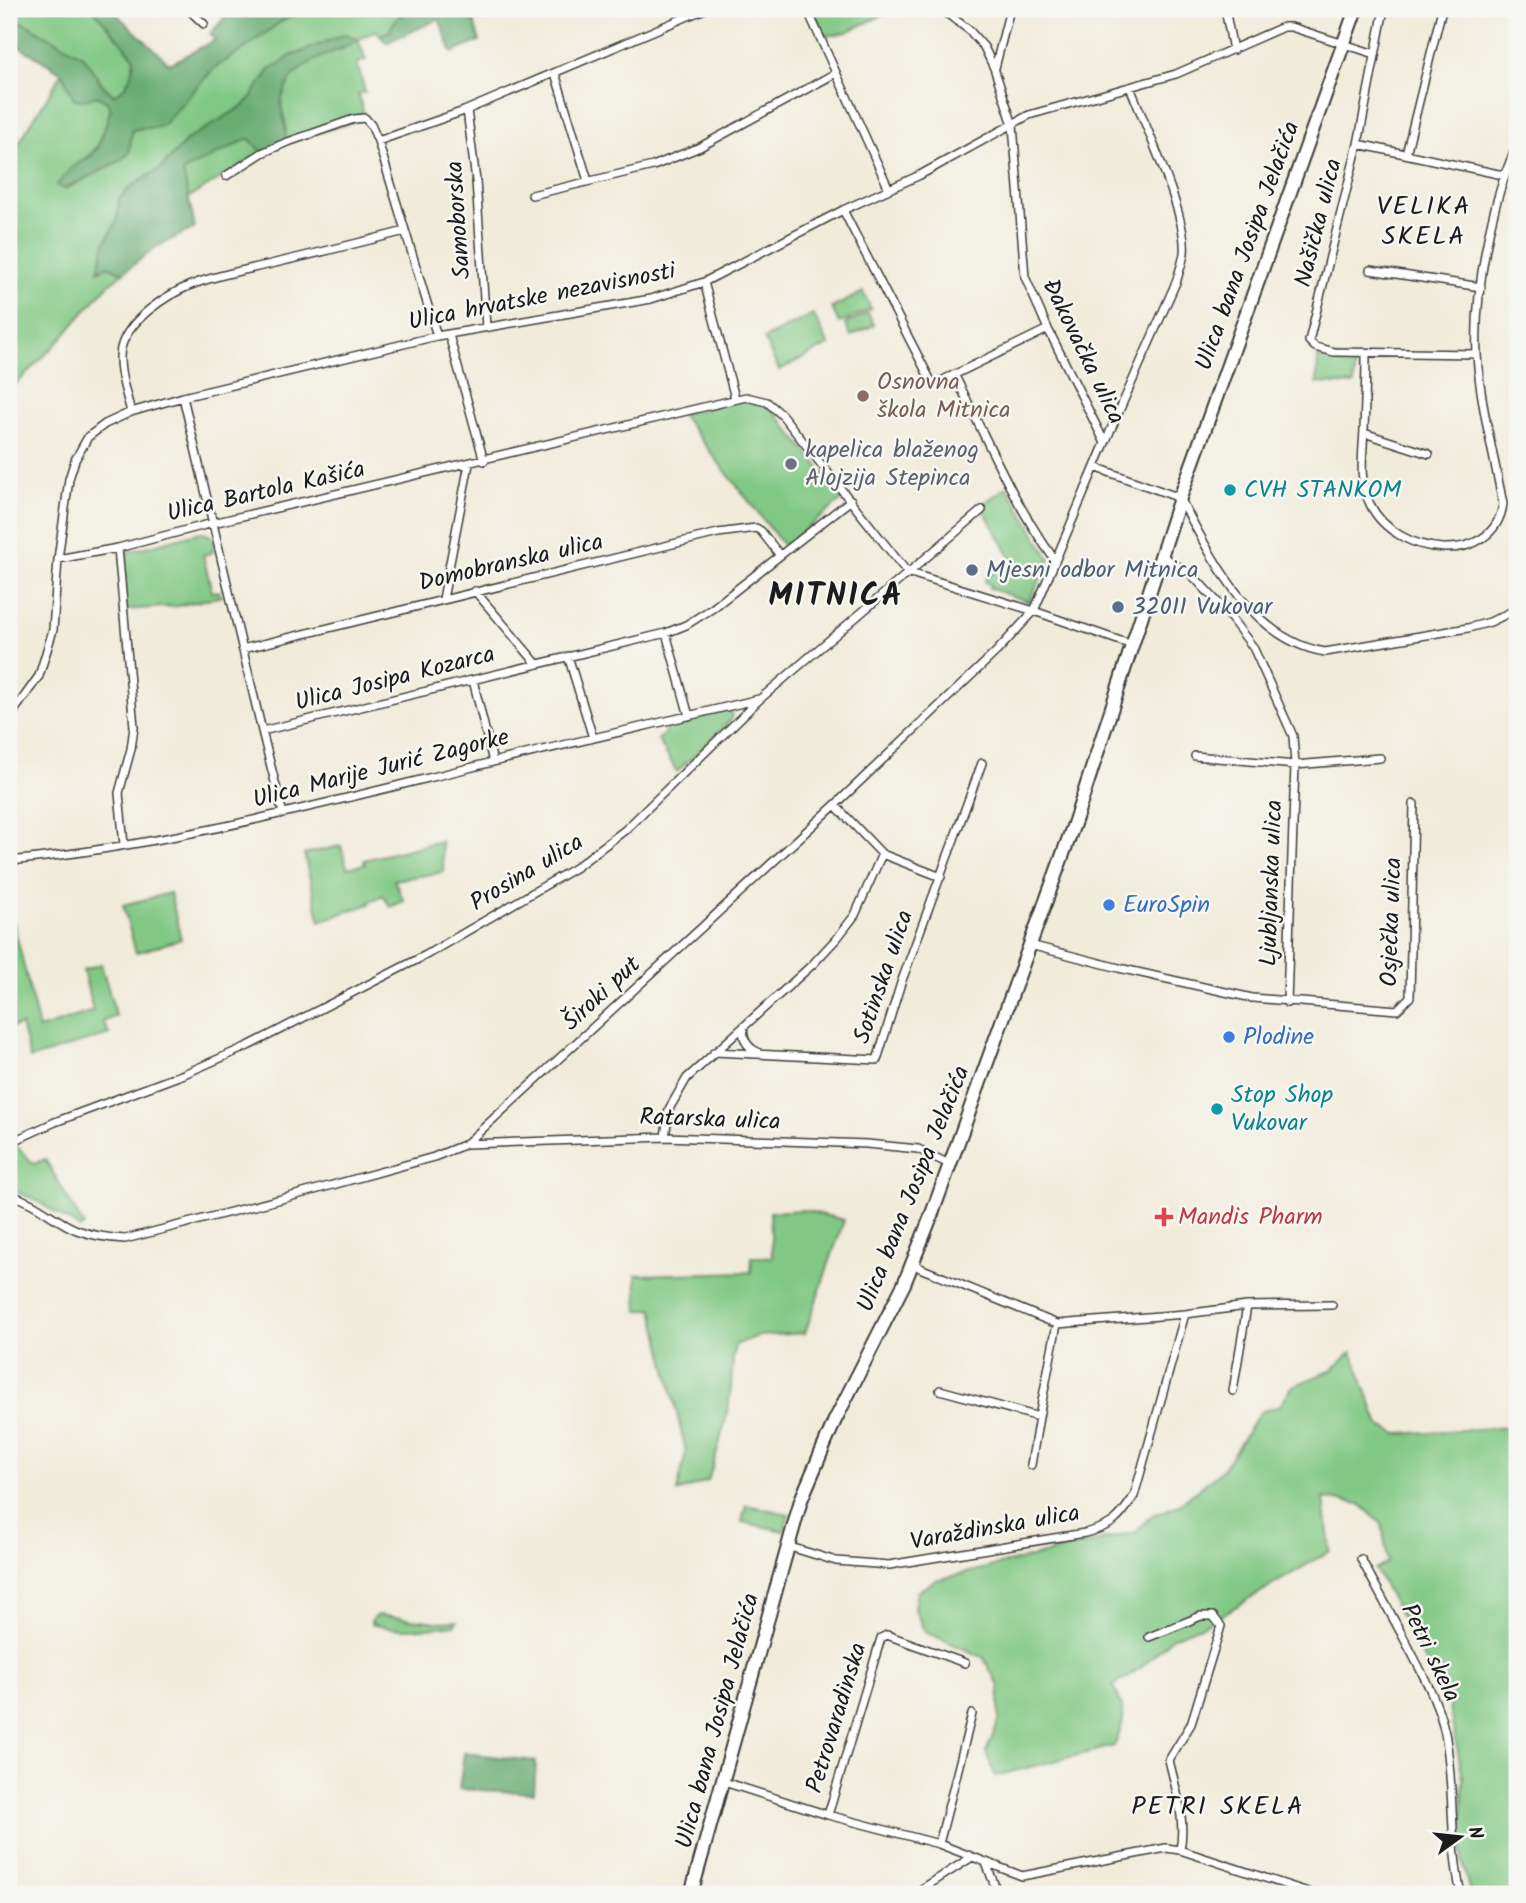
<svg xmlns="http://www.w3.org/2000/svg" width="1526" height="1903" font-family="Kalam,sans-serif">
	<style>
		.green { fill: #81c884; stroke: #4e7250; stroke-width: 2 }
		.forest { fill: #68ac72; stroke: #426447; stroke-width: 2 }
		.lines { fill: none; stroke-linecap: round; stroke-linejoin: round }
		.street-casing { stroke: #3c3b38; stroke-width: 10 }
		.primary-casing { stroke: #3c3b38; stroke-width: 16 }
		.street { stroke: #fff; stroke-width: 7 }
		.primary { stroke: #fff; stroke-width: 12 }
		.education-dot { fill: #8d6e63; stroke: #f6f6f2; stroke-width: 2.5 }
		.worship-dot { fill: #6b7280; stroke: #f6f6f2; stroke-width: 2.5 }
		.culture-dot { fill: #0f9aa8; stroke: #f6f6f2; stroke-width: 2.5 }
		.service-dot { fill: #5c6f8a; stroke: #f6f6f2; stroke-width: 2.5 }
		.shop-dot { fill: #3f7fe0; stroke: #f6f6f2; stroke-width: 2.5 }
		.health-dot { fill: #e0444e; stroke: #f6f6f2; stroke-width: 2.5 }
		.labels { text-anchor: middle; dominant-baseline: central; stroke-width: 5; stroke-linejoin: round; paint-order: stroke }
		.street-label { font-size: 24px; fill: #1c1c1c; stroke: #f6f6f2 }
		.education-label { font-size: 24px; fill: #785e54; stroke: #f6f6f2; text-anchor: start }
		.worship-label { font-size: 24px; fill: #5b616d; stroke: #f6f6f2; text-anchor: start }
		.culture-label { font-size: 24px; fill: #0d838f; stroke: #f6f6f2; text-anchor: start }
		.service-label { font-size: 24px; fill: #4e5e75; stroke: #f6f6f2; text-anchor: start }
		.shop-label { font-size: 24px; fill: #366cbe; stroke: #f6f6f2; text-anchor: start }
		.health-label { font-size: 24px; fill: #be3a42; stroke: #f6f6f2; text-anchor: start }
		.neighbourhood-label { font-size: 26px; letter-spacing: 2px; fill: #1c1c1c; stroke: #f6f6f2 }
		.district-label { font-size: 32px; font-weight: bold; letter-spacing: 2px; fill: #1c1c1c; stroke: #f6f6f2 }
	</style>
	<rect width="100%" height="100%" fill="#f6f6f2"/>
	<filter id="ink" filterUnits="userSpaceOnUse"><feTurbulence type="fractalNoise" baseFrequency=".0143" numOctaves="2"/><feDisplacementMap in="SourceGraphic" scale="14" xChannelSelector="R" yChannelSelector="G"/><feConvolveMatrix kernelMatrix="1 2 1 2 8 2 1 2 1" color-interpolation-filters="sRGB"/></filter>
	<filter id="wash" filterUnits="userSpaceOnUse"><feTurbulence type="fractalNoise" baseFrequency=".00686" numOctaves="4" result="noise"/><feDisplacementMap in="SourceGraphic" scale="28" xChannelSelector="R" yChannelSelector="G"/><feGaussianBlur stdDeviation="1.57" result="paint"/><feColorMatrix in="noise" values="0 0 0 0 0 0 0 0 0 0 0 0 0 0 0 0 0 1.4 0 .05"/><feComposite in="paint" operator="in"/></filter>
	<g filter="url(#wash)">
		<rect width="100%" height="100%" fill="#f1ebd9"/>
		<path class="green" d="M9,9h84l41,48 -2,17 -10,18 -9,3 -11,-11 -19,-28 -74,-41z
			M305,9h102l-13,13 -4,9 -10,4 -4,-5 -18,10 8,20 -9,3 8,29 -7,2 7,24 -80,25c0,-5 1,-11 1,-17 -1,-8 -7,-19 -5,-27 7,-27 36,-47 62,-50l3,-15 -54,22 -22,14 -24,34 -58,35 -27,29 -29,18 -13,13 -2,22 -12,22 -6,27 9,-4 15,7 -15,12 -48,55 -51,51v-136l9,-17 -4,-15 -5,-2v-62l53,-86 6,13 15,14 14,-4 10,6 4,7c-12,33 -8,40 -40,59l-1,19 50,-26 9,-8 3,-23 31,-5 50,-56 31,-20 35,-26z
			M813,9h82l-48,23 -21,4z
			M249,138l13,15 -74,45 -5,-27z
			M863,292l8,17 -32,14 -7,-15z
			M868,313l6,12 -23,11 -6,-12z
			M813,314l16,31 -50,25 -15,-31z
			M1318,357l37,3 -1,25 -37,-2z
			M742,400l16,2 15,8 71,88 -56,46 -5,1 -102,-131z
			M1007,487l43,72 -21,43 -40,-14 1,-4 -5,-2 1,-4 26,-18 -31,-55z
			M200,532l10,3 4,9 -2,9 -9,2 9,37 7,-1 3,5 -45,10 -52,4 -4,-53 3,-4z
			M727,710l4,2 1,7 -55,53 -19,-32 6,-6 3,-8z
			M441,841l3,31 -50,8 10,21 -14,6 -7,-12 -14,7 1,2 -50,17 -16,-67 37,-8 6,22 18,-4 -1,-4z
			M170,893l11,46 -45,14 -13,-48z
			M9,904l30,125 54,-18 -10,-41 18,-6 15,52 -13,6 6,12 -79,25 -9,-34 -12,3z
			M14,1144l20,20 11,-5 39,67 -4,2 -48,-30 -23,-9v-42z
			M804,1210l40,10 -39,113 -47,3 -23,9c-4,17 -2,33 -5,50 -4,29 -13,58 -22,86l-31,11 9,-40 -33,-143 -15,2 -2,-36 115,-3 1,-15h20l-2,-45z
			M1352,1352l27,73 18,9 113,-7 7,34v429l-13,4h-34l-8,-35 1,-82 -15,-75 -73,-133 13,-7 -6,-38 -22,-20 -36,-6 6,53 -122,72 -35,14 -31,30 -29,19c14,26 13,33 1,60l-119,30 -9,-24 13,-31v-35l-16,-29 -58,-25 -11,-24 3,-16 19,-12 200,-48 16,-17 27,-10 44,-36 37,-57 19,-6 14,-20 39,-16z
			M746,1505l43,9 -5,17 -42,-9z
			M377,1615l60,7 20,-1 -3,4c-28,4 -55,7 -83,-1l1,-5z"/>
		<path class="forest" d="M93,9h18l59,55 45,-24 -5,-6 22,-25h73l-26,14 -35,26 -31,20 -50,56c-11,6 -20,1 -31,5l-3,23 -9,8 -56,28 -7,-4 14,-17 19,-11 8,-9 13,-39 -4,-7 -10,-6 -14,4 -9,-1 -12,-26 -53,-33v-25l74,41 19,28 11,11c16,-6 20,-22 21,-38z
			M407,9h72l-8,4 9,28 -28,12 -13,-34 -53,24 -6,-8 10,-4 4,-9z
			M346,34l12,6c-28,17 -66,19 -76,59 -3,8 3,19 3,27 1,5 0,11 0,17l-23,10 -13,-15 -66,33 12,57 -39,19 -33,26 -15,-7 -10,5 7,-28 12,-22 2,-22 13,-13 29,-18 27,-29 58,-35 24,-34 21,-14z
			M464,1753l72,8 -2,32 -75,-4z"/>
	</g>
	<g filter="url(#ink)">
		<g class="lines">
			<g class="street-casing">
				<path id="street" d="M188,9l16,15
					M807,9l82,180
					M1225,9l8,41
					M1384,9l-26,135 -49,197 6,6 19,5 143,2
					M995,68l15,-59
					M555,73l33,108
					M467,110l9,71 10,146
					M378,141l86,-30 241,-102
					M1358,144l145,31
					M1406,154l36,-145
					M226,176l36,-23 23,-10 69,-24 11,-1 6,7 7,16 59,195
					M532,195l121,-29 47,-19 136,-74
					M843,210l90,175 115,-56
					M1370,270l111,17
					M704,282l31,116
					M449,335l35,126
					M1366,354c0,25 -1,50 -2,75 -1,26 -6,51 6,75 25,53 124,64 133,0 -9,-48 -23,-101 -26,-149 -3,-63 14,-153 40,-210
					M955,376c31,61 59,129 100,184
					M183,397l79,334 21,83
					M131,412c-5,-20 -14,-44 -10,-64 7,-28 45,-53 70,-63 27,-11 56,-15 84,-22 43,-10 87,-21 130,-32
					M1364,433l65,21
					M1105,443l72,-163c2,-9 6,-18 7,-27 4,-36 -39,-128 -54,-166
					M1095,467l85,31c32,60 71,142 145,154l143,-24 22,-6 27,-13
					M118,548l16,179 -3,22 -12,44 5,52
					M1162,556l30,19 31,33 30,39 40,89 2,29 -8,238
					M58,559l60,-11 95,-25 533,-126 21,5 15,13 125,157 127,39 71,-168 -57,-114 -23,-52 -12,-152 -19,-57 -10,-21 -15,-17 -28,-21
					M475,591l62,73
					M443,599l26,-135
					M666,633l23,83
					M242,649l476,-116 38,-5 5,3 18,23
					M568,656l25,82
					M473,680l20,82
					M9,718l30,-42 14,-46 5,-71 11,-80 6,-19 13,-23 17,-13 26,-12 52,-15 254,-61 214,-37 53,-17 139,-72 77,-35 109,-60 147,-41 107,-47h8l84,27
					M262,731l404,-98 20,-8 27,-17 138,-108
					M1195,756l100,9 85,-7
					M835,805l47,49 59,23
					M9,861c154,-15 306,-55 456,-92 98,-25 196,-46 294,-70
					M1030,945l89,23 133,30 145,12 13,-13 4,-193
					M744,1026c-2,12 2,21 14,26
					M714,1052l163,8 24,-77 81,-220
					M665,1137l4,-28 18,-31 126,-114 25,-27 17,-22 27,-61
					M9,1143l46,-21 129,-48 64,-28 178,-91 149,-87 50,-38 135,-131 222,-189
					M466,1144l199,-7 202,7 51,5 31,15
					M9,1195c29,7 43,25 68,35 16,6 31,8 48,9l164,-42 145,-40 32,-13 369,-339 162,-154 37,-40 98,34
					M913,1262l7,6 137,56 128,-10 62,-8 85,-1
					M940,1390l99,27 18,-93
					M1233,1391l14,-85
					M1031,1465l8,-48
					M787,1546l49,15 53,4 196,-32c27,-7 34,-13 49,-37l51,-182
					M1361,1559c15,28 31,57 46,85 15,29 31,57 38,89 10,54 4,108 16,161
					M1149,1637l52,-21h12l8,10 -30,98 -22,36c7,30 17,59 11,90
					M724,1782l104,33 111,29 83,32 144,-28 14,2 134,44
					M828,1815l53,-177 6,-3 78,28
					M939,1844l33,-130
					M986,1863l12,31
					M914,1894l58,-37"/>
			</g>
			<g class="primary-casing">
				<path id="primary" d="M691,1894l110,-394 34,-80 69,-136 26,-65 145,-398 105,-323 176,-489"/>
			</g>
			<use href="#street" class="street"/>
			<use href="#primary" class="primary"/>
		</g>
	</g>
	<circle class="education-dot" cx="863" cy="396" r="7"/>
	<circle class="worship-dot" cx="791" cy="464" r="7"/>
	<g class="culture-dot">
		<circle cx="1230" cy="490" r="7"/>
		<circle cx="1217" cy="1109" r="7"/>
	</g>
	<g class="service-dot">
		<circle cx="972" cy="570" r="7"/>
		<circle cx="1118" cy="607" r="7"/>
	</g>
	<g class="shop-dot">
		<circle cx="1109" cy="905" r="7"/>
		<circle cx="1229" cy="1037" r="7"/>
	</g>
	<path class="health-dot" d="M1160.5 1206.5h7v7h7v7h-7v7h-7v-7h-7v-7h7z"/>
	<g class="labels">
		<g class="street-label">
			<text transform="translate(459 220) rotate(-94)">Samoborska</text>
			<text transform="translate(1319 223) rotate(-76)">Našička ulica</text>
			<text transform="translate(1248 246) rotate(-70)">Ulica bana Josipa Jelačića</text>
			<text transform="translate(542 297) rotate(-11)">Ulica hrvatske nezavisnosti</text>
			<text transform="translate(1083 352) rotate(64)">Đakovačka ulica</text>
			<text transform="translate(266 492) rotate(-13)">Ulica Bartola Kašića</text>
			<text transform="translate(511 563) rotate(-13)">Domobranska ulica</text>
			<text transform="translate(395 679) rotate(-14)">Ulica Josipa Kozarca</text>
			<text transform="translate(381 769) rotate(-14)">Ulica Marije Jurić Zagorke</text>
			<text transform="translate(527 873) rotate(-31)">Prosina ulica</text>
			<text transform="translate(1272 883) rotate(-88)">Ljubljanska ulica</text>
			<text transform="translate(1392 922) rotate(-88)">Osječka ulica</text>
			<text transform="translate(884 977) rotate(-71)">Sotinska ulica</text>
			<text transform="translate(602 994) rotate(-43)">Široki put</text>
			<text transform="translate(710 1120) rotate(2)">Ratarska ulica</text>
			<text transform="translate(914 1189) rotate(-68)">Ulica bana Josipa Jelačića</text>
			<text transform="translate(995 1528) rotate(-10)">Varaždinska ulica</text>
			<text transform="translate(1430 1653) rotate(64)">Petri skela</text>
			<text transform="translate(837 1718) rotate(-73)">Petrovaradinska</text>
			<text transform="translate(718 1721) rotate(-75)">Ulica bana Josipa Jelačića</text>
		</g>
		<g class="education-label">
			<text x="877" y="382">Osnovna<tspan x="877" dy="28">škola Mitnica</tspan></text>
		</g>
		<g class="worship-label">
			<text x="805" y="450">kapelica blaženog<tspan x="805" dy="28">Alojzija Stepinca</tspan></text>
		</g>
		<g class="culture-label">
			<text x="1244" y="490">CVH STANKOM</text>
			<text x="1231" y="1095">Stop Shop<tspan x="1231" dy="28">Vukovar</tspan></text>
		</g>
		<g class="service-label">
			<text x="986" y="570">Mjesni odbor Mitnica</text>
			<text x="1132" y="607">32011 Vukovar</text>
		</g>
		<g class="shop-label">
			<text x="1123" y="905">EuroSpin</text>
			<text x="1243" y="1037">Plodine</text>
		</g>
		<g class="health-label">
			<text x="1178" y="1217">Mandis Pharm</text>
		</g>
		<g class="neighbourhood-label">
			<text x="1424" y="207">VELIKA<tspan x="1424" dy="30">SKELA</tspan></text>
			<text x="1218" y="1807">PETRI SKELA</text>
		</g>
		<g class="district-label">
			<text x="836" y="596">MITNICA</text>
		</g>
	</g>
	<rect width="1526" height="1903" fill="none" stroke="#f6f6f2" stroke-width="35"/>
	<g transform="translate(1460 1837) rotate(75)" stroke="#f6f6f2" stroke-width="5" paint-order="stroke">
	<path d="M0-5L12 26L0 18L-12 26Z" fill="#1c1c1c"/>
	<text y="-10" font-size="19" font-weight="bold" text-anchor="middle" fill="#1c1c1c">N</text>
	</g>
</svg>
